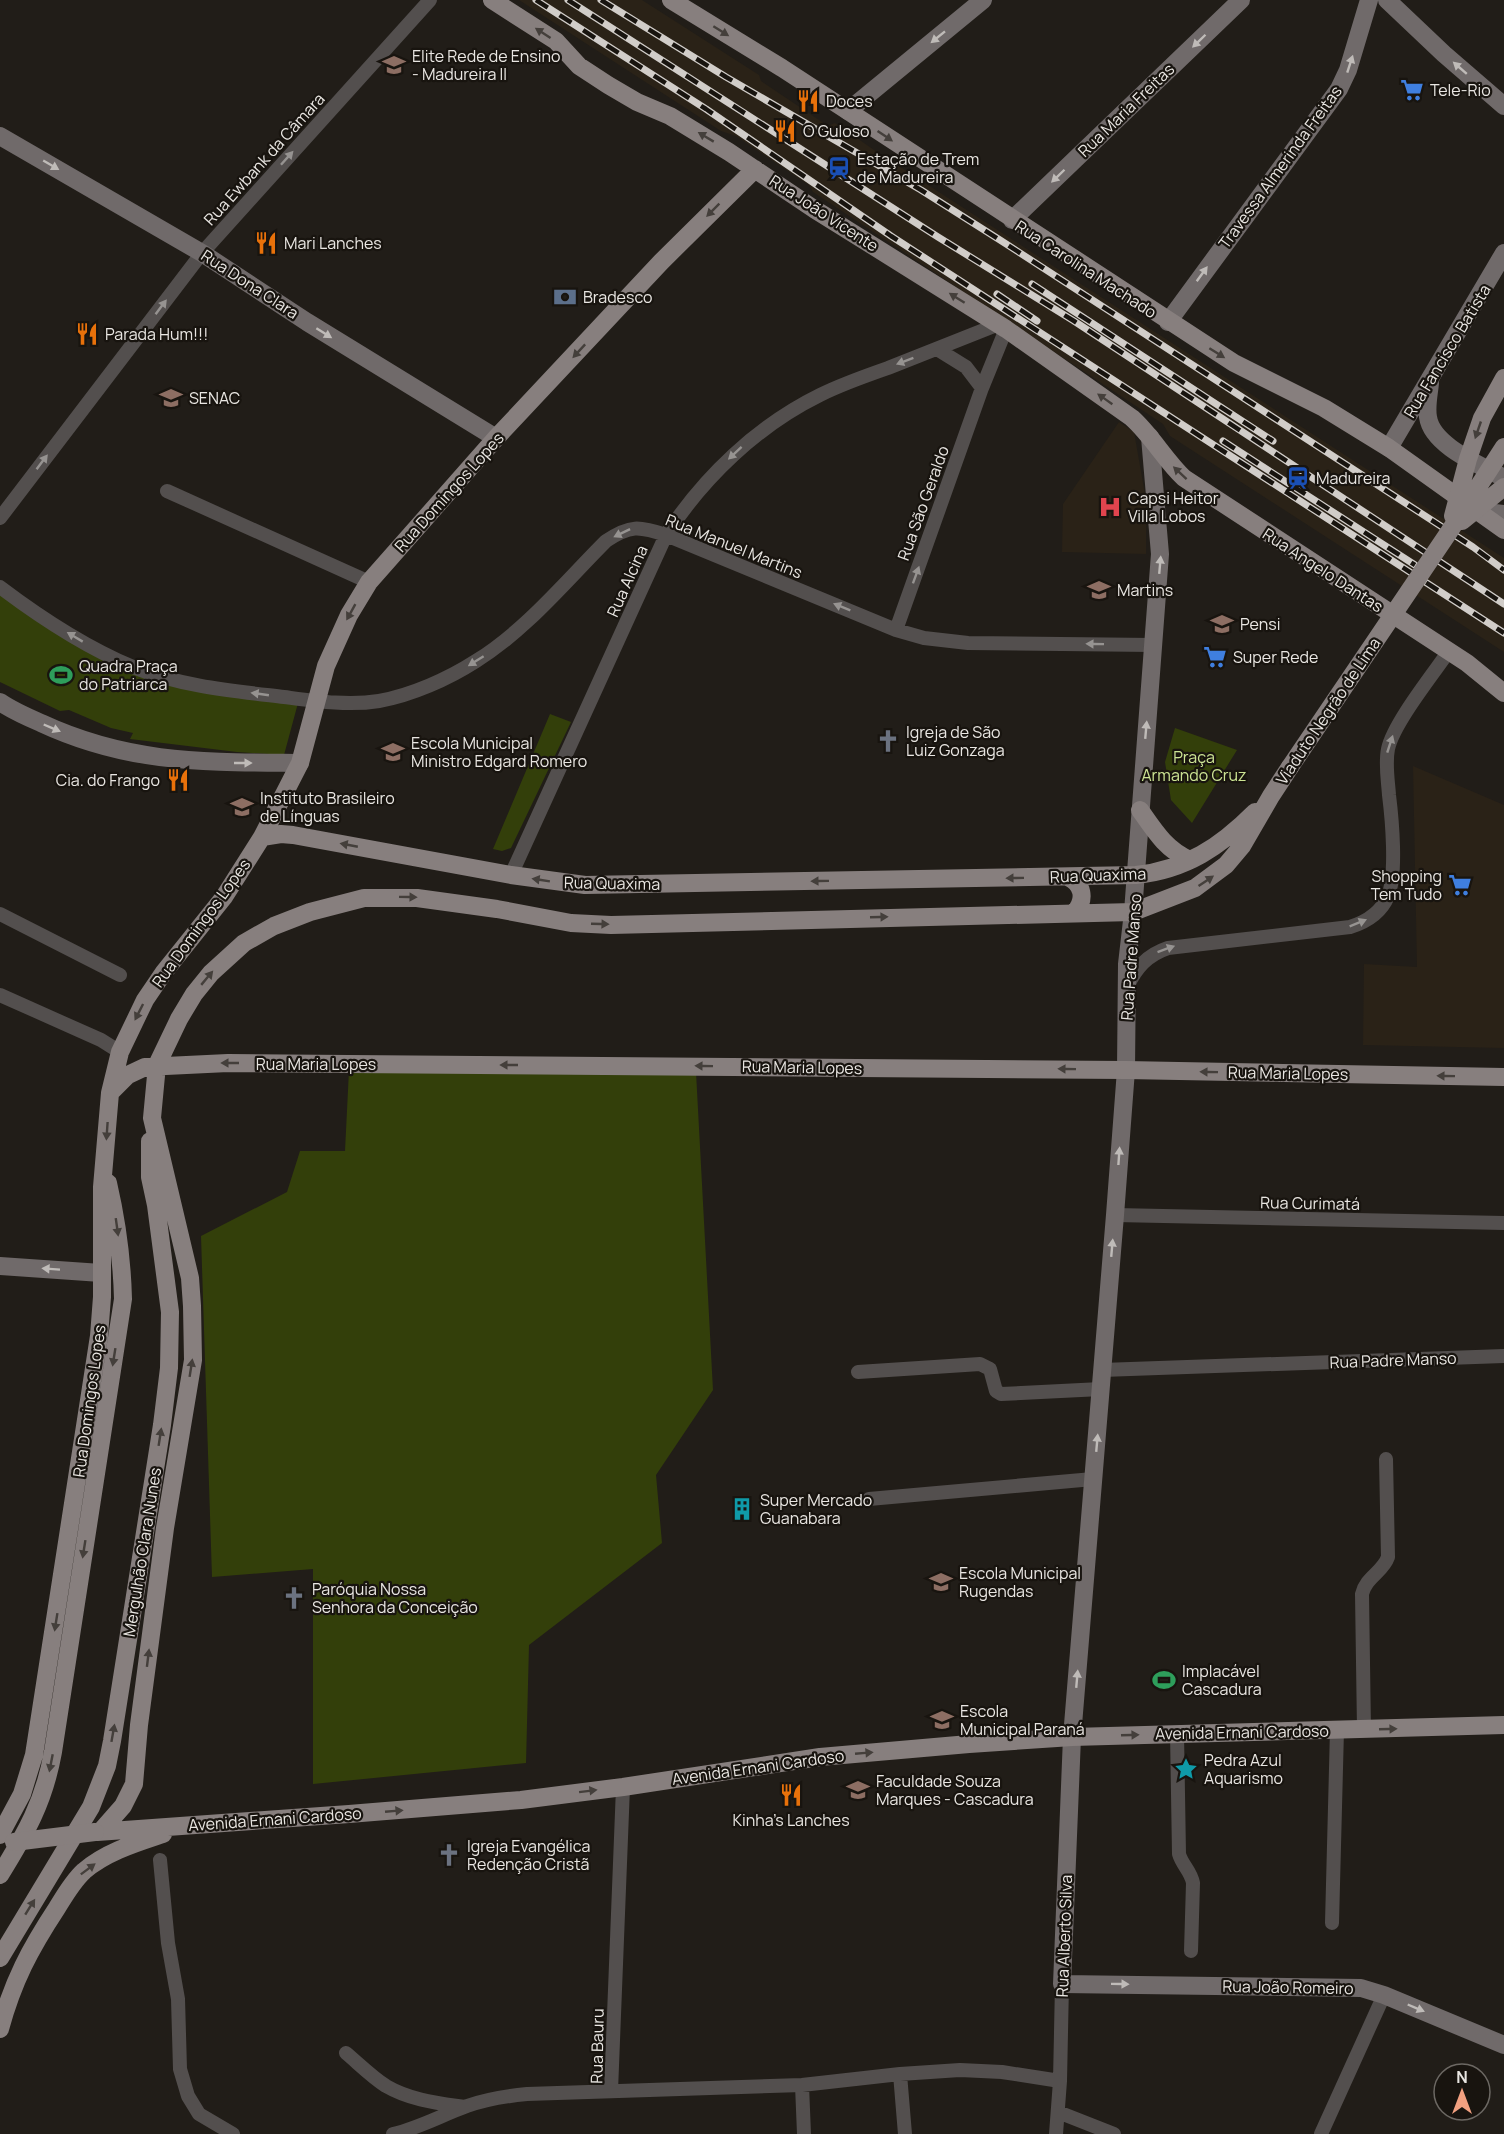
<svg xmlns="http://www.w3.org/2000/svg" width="1504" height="2134" font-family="Manrope,sans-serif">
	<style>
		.built { fill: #2a2217 }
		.green { fill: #333f0a }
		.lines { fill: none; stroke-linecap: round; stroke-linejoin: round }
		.street { stroke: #534f4e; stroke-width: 14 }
		.secondary { stroke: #706a6a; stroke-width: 18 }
		.primary { stroke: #877f7e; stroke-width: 18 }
		.rail-casing { stroke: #d1cdc9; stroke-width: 7 }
		.rail { stroke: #18140f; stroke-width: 4.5; stroke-dasharray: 14; stroke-linecap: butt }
		.primary-bridge { stroke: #877f7e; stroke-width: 18 }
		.oneway { fill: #443f3b }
		.oneway2 { fill: #bfbbb8 }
		.oneway3 { fill: #969391 }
		.labels { text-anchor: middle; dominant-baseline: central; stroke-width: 4.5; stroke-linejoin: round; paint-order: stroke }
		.poi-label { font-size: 16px; fill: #e9e6e2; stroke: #18140f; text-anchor: start }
		.street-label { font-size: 16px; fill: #e9e6e2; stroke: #18140f }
		.park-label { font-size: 16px; fill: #cde594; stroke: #18140f }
	</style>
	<rect width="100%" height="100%" fill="#211d18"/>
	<path class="built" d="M519,0h123l117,75 2,6 67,45 7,-3 42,29 627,406v94l-334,-216 -7,-12 -350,-232 -4,-7 -73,-49 -15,-5z
		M1119,422l15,10 12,68v54l-84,-2 1,-48z
		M1413,766l91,39v243l-141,-3 1,-81 53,3z"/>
	<path class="green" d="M0,595l107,66 191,42 -14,52 -47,-3 -107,-13 3,-6 -22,-5 -42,-18 -9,1 -60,-29z
		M550,714l21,8 -60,126 -9,3 -9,-2z
		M1175,728l62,22 -45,73 -21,-23 -6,-38z
		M349,1070l347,2 17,318 -57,85 6,68 -133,102 -3,118 -213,21v-215l-101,8 -11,-341 86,-44 13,-41h45z"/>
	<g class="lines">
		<path class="street" d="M937,349l29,18 16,21
			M167,491l202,91
			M0,518l202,-265 228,-253
			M0,587c41,31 85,60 133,80 46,19 101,24 151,30 31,4 64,9 95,4 33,-6 69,-22 97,-40 50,-31 89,-79 130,-120 24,-16 33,-15 60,-6l230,95 28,8 44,5 185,2
			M896,630l86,-242 24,-59
			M511,875l155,-340c38,-58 91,-109 154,-140 22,-11 45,-19 68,-27 37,-15 74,-29 111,-44
			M0,914l120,61
			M1127,987c9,-19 20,-32 41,-39l182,-21c16,-5 31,-14 38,-31 9,-22 4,-77 1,-101 -1,-15 -4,-31 -1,-46 5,-25 45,-75 61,-98
			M0,995l101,45 19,12
			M1115,1215l389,8
			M1102,1370l402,-14
			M858,1372l122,-8 10,5 6,22 5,3 100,-5
			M869,1499l224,-20
			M1364,1730l-2,-136c4,-17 21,-22 26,-37l-2,-98
			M1177,1733l2,121c3,11 12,17 14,29l-2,68
			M160,1860l8,83 10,56 2,70 8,27 11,18 34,20
			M1332,1923l5,-193
			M346,2053c13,11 26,24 40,33 24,14 51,17 78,21
			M900,2074l5,60
			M802,2085l2,49
			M611,2091l12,-304
			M1058,2112l56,22
			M393,2134c26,-6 49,-19 74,-28 20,-7 39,-10 60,-12l275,-9 98,-11 60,-4 42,2 58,9
			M1056,2134l4,-53 2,-97
			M1321,2134l63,-139"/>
		<path class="secondary" d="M1387,0l57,54 60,52
			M848,111l135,-111
			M0,136l202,117 105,69 189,116
			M1012,220l229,-220
			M1168,322l171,-233 9,-19 21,-70
			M1430,383c-1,11 -4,23 -2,34 4,29 53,48 76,61
			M1150,437l10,117 -27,358 -6,52 -1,106 -11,145 -43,522 -10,247 299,4 23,7 120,50
			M1389,448l115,-195
			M1478,511l26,3
			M0,702c13,9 27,15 41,21 88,41 164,39 259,40
			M0,1266l101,7"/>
		<path class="primary" d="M492,0l64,41 23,25 29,19 29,17 33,14 59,36 85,57 192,120 126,89c20,18 33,42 52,60l283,185 37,30
			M671,0l111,68 452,295 90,45 65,40 115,82
			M1140,810c14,20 26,40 50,50
			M262,837l19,-3 12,1 218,40 74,10 551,-10c50,-5 85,-29 119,-63
			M1068,877c15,7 18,22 7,35
			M111,1092l17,-17 17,-8 83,-4 898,7 378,7
			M101,1831l22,-25 11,-22 5,-59 26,-197 28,-168 -1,-54 -2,-28 -38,-160 5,-53 22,-46 15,-25 17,-21 33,-30 30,-17 36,-14 54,-14h53l80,11 74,14 40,2 522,-13 62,-24 31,-23 16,-19 29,-50 19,-29
			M97,1832l252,-18 172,-14 102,-13 197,-30 149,-13 103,-7 432,-12
			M0,1835l22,-41 12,-39 65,-419 3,-39v-110l8,-94 10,-41 25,-52 19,-28 60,-75 38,-60 38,-74 26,-97 23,-51 20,-33 127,-144 165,-176 94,-93
			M0,1875c26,-42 44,-73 53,-123l70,-453c-1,-40 -6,-77 -15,-116
			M0,1958l91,-151 16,-41 5,-25 50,-316 7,-57 1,-56 -14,-107 -6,-28v-36
			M0,2029c13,-48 30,-80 57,-121 8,-13 16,-27 27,-37 22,-19 52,-28 79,-37"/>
		<g class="rail-casing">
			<path id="rail" d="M536,0l170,109 185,127 613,397
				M568,0l370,237 136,84 430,283
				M601,0l125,77 195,113 79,50 473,307 31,23
				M1032,284l241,157
				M997,294l40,27
				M1223,441l192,124"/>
		</g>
		<use href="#rail" class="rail"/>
		<path class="primary-bridge" d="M1453,516l15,-57 14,-41 22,-40
			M1462,521l42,-34
			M1290,767l159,-235 55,-85
			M14,1842l81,-10"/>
	</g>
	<defs><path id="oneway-solid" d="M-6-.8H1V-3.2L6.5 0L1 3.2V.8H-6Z" transform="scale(1.5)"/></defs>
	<g class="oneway">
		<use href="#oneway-solid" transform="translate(721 31) rotate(32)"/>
		<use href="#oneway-solid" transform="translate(543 33) rotate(-147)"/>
		<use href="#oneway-solid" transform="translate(885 136) rotate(34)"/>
		<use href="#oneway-solid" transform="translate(706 137) rotate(-149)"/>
		<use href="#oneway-solid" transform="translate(713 210) rotate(135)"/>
		<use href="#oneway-solid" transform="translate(957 298) rotate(-148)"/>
		<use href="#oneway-solid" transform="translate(579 351) rotate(133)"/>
		<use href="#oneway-solid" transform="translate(1217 353) rotate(32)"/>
		<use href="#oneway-solid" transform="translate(1105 399) rotate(-145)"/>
		<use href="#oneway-solid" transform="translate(1478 430) rotate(109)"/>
		<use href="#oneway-solid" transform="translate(1180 473) rotate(-137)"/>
		<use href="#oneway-solid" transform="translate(351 612) rotate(119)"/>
		<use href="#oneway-solid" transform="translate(349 845) rotate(-169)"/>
		<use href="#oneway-solid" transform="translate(1015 878) rotate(179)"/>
		<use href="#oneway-solid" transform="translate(541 880) rotate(-171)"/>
		<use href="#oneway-solid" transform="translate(820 881) rotate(179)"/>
		<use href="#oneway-solid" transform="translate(1206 881) rotate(-34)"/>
		<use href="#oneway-solid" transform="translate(408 897) rotate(1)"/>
		<use href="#oneway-solid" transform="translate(879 917) rotate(-2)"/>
		<use href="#oneway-solid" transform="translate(600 924) rotate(2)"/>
		<use href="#oneway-solid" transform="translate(207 978) rotate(-50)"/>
		<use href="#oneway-solid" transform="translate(139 1012) rotate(117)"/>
		<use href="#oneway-solid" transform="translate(230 1063) rotate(180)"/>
		<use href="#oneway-solid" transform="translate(509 1065) rotate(-180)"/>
		<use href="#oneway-solid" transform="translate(704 1066) rotate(-179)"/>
		<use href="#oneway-solid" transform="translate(1067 1069) rotate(-179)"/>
		<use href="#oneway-solid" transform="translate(1209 1072) rotate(-179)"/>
		<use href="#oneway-solid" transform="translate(1446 1076) rotate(-179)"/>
		<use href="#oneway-solid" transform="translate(107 1131) rotate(94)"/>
		<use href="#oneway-solid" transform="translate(117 1227) rotate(82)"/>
		<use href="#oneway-solid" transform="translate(114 1357) rotate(99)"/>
		<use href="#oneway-solid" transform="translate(191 1368) rotate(-81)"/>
		<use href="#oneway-solid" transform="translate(160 1437) rotate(-81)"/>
		<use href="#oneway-solid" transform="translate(84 1549) rotate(99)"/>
		<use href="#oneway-solid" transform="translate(56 1622) rotate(99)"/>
		<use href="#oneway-solid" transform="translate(148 1658) rotate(-83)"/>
		<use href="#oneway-solid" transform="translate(1388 1729) rotate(-2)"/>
		<use href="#oneway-solid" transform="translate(113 1733) rotate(-80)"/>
		<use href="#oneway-solid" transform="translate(1130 1735) rotate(-2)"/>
		<use href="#oneway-solid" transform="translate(864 1753) rotate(-5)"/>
		<use href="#oneway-solid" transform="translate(51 1763) rotate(101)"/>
		<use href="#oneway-solid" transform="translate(588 1791) rotate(-7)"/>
		<use href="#oneway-solid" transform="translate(394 1811) rotate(-5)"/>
		<use href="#oneway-solid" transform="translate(88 1869) rotate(-37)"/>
		<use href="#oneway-solid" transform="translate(30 1907) rotate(-58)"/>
	</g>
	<g class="oneway2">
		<use href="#oneway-solid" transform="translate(938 37) rotate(141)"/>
		<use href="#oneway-solid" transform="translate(1199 41) rotate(136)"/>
		<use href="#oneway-solid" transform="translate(1350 64) rotate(-72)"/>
		<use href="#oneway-solid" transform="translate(1460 68) rotate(-139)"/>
		<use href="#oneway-solid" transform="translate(51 165) rotate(30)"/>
		<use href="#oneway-solid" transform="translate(1058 176) rotate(136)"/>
		<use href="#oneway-solid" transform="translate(1202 274) rotate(-54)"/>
		<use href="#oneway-solid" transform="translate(324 333) rotate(32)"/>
		<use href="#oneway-solid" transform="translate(1160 565) rotate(-85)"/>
		<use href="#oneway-solid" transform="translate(52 728) rotate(23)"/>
		<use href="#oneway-solid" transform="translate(1146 730) rotate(-85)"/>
		<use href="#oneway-solid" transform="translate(243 763)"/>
		<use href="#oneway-solid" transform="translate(1119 1156) rotate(-86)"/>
		<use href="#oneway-solid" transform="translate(1112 1248) rotate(-85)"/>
		<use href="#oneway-solid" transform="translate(51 1269) rotate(-176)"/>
		<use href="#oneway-solid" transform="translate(1097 1443) rotate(-85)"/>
		<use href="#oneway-solid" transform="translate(1077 1679) rotate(-85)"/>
		<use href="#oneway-solid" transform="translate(1120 1984) rotate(1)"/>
		<use href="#oneway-solid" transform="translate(1416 2008) rotate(23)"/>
	</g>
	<g class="oneway3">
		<use href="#oneway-solid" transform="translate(287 158) rotate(-48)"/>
		<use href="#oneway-solid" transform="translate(161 307) rotate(-53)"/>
		<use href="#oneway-solid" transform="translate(905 361) rotate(159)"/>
		<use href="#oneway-solid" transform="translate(735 453) rotate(137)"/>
		<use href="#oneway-solid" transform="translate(42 462) rotate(-53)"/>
		<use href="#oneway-solid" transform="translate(622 533) rotate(154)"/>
		<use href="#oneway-solid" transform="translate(916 575) rotate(-70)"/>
		<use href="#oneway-solid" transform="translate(842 607) rotate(-158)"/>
		<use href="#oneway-solid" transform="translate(75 637) rotate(-149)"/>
		<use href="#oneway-solid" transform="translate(1095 644) rotate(-179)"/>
		<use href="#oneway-solid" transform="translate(476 661) rotate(148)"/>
		<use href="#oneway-solid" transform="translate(260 694) rotate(-172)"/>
		<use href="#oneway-solid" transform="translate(1390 744) rotate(-72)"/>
		<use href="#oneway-solid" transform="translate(1358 923) rotate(-22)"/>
		<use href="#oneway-solid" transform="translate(1166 949) rotate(-20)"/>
	</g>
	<defs>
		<g id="school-bare" transform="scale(1.8)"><path d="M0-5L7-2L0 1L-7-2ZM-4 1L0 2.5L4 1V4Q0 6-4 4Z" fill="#8d6e63" stroke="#18140f" stroke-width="2.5" paint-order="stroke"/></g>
		<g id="supermarket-bare" transform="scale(1.8)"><path d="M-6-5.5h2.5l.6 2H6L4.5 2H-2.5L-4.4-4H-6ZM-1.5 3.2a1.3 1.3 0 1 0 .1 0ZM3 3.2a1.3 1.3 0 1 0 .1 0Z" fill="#3f7fe0" stroke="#18140f" stroke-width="2.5" paint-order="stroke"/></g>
		<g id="restaurant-bare" transform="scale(1.8)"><path d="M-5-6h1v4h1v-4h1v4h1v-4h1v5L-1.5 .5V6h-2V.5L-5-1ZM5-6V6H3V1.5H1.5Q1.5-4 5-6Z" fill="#e8710a" stroke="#18140f" stroke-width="2.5" paint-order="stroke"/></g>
		<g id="station-bare" transform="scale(1.8)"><path d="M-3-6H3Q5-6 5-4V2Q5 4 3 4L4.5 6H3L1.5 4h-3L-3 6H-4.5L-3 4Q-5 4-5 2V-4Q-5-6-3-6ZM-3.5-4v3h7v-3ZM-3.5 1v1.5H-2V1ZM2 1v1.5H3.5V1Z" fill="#1a4fb4" stroke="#18140f" stroke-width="2.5" paint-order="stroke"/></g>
		<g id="bank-bare" transform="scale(1.8)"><path d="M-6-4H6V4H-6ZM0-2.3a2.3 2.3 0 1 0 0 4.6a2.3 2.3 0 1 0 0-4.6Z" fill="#5c6f8a" stroke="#18140f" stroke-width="2.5" paint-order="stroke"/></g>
		<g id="hospital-bare" transform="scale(1.8)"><path d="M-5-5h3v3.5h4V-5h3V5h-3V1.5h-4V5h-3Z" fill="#e0444e" stroke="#18140f" stroke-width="2.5" paint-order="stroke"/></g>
		<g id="stadium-bare" transform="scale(1.8)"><path d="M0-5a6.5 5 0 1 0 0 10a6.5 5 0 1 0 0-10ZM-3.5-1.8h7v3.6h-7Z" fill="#2e9e5b" stroke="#18140f" stroke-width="2.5" paint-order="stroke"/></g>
		<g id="church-bare" transform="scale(1.8)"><path d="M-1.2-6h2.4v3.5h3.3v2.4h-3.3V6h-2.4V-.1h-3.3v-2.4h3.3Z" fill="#6b7280" stroke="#18140f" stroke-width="2.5" paint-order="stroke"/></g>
		<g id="building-bare" transform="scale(1.8)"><path d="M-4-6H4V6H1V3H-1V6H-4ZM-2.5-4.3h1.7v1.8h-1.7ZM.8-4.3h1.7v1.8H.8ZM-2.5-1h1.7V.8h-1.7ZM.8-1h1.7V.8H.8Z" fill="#0f9aa8" stroke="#18140f" stroke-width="2.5" paint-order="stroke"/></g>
		<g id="sight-bare" transform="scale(1.8)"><path d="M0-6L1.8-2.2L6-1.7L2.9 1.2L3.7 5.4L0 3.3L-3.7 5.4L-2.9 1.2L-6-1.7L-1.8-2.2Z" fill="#0f9aa8" stroke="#18140f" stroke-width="2.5" paint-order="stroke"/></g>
		<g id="university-bare" transform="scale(1.8)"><path d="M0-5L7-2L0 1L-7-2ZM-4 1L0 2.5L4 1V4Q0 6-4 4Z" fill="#8d6e63" stroke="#18140f" stroke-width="2.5" paint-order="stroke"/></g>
	</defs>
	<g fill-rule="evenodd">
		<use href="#school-bare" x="394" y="65"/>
		<use href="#supermarket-bare" x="1412" y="90"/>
		<use href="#restaurant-bare" x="808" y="101"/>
		<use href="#restaurant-bare" x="785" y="131"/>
		<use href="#station-bare" x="839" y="168"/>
		<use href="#restaurant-bare" x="266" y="243"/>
		<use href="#bank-bare" x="565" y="297"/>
		<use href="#restaurant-bare" x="87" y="334"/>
		<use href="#school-bare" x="171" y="398"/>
		<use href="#station-bare" x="1298" y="478"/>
		<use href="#hospital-bare" x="1110" y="507"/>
		<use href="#school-bare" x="1099" y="590"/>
		<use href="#school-bare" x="1222" y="624"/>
		<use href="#supermarket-bare" x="1215" y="657"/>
		<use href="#stadium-bare" x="61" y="675"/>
		<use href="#church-bare" x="888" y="741"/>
		<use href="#school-bare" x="393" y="752"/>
		<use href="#restaurant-bare" x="178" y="780"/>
		<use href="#school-bare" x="242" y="807"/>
		<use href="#supermarket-bare" x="1460" y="885"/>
		<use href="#building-bare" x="742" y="1509"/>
		<use href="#school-bare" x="941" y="1582"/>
		<use href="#church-bare" x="294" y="1598"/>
		<use href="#stadium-bare" x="1164" y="1680"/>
		<use href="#school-bare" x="942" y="1720"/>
		<use href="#sight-bare" x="1186" y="1769"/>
		<use href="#university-bare" x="858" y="1790"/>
		<use href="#restaurant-bare" x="791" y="1795"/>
		<use href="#church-bare" x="449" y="1855"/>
	</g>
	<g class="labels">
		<g class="poi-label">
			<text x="412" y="56">Elite Rede de Ensino<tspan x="412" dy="18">- Madureira II</tspan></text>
			<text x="1430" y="90">Tele-Rio</text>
			<text x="826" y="101">Doces</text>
			<text x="803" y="131">O Guloso</text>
			<text x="857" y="159">Estação de Trem<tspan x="857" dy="18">de Madureira</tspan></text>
			<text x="284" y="243">Mari Lanches</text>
			<text x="583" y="297">Bradesco</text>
			<text x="105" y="334">Parada Hum!!!</text>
			<text x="189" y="398">SENAC</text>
			<text x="1316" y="478">Madureira</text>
			<text x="1128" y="498">Capsi Heitor<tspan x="1128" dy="18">Villa Lobos</tspan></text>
			<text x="1117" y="590">Martins</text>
			<text x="1240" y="624">Pensi</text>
			<text x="1233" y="657">Super Rede</text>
			<text x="79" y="666">Quadra Praça<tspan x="79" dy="18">do Patriarca</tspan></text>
			<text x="906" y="732">Igreja de São<tspan x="906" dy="18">Luiz Gonzaga</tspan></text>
			<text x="411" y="743">Escola Municipal<tspan x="411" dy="18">Ministro Edgard Romero</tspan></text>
			<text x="160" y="780" text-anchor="end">Cia. do Frango</text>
			<text x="260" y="798">Instituto Brasileiro<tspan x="260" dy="18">de Línguas</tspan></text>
			<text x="1442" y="876" text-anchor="end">Shopping<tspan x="1442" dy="18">Tem Tudo</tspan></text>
			<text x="760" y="1500">Super Mercado<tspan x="760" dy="18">Guanabara</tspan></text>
			<text x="959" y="1573">Escola Municipal<tspan x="959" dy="18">Rugendas</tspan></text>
			<text x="312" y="1589">Paróquia Nossa<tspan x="312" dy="18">Senhora da Conceição</tspan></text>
			<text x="1182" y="1671">Implacável<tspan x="1182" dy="18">Cascadura</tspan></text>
			<text x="960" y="1711">Escola<tspan x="960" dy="18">Municipal Paraná</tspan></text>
			<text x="1204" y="1760">Pedra Azul<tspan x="1204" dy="18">Aquarismo</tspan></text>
			<text x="876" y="1781">Faculdade Souza<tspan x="876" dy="18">Marques - Cascadura</tspan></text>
			<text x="791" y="1820" text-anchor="middle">Kinha's Lanches</text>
			<text x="467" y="1846">Igreja Evangélica<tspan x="467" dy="18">Redenção Cristã</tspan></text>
		</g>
		<g class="street-label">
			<text transform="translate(1126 110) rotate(-44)">Rua Maria Freitas</text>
			<text transform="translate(264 159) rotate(-48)">Rua Ewbank da Câmara</text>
			<text transform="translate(1280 167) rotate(-54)">Travessa Almerinda Freitas</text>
			<text transform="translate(824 213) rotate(33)">Rua João Vicente</text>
			<text transform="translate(1086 269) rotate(33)">Rua Carolina Machado</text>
			<text transform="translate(250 284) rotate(33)">Rua Dona Clara</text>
			<text transform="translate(1447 351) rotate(-59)">Rua Fancisco Batista</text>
			<text transform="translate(449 492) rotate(-48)">Rua Domingos Lopes</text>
			<text transform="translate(923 503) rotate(-70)">Rua São Geraldo</text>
			<text transform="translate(734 546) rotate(22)">Rua Manuel Martins</text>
			<text transform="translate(1323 570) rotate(33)">Rua Angelo Dantas</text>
			<text transform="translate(627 581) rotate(-66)">Rua Alcina</text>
			<text transform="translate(1328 711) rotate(-56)">Viaduto Negrão de Lima</text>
			<text transform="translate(1098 875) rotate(-2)">Rua Quaxima</text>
			<text transform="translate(612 883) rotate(1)">Rua Quaxima</text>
			<text transform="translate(201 923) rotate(-54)">Rua Domingos Lopes</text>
			<text transform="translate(1131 957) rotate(-86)">Rua Padre Manso</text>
			<text x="316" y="1064">Rua Maria Lopes</text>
			<text transform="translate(802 1067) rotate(1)">Rua Maria Lopes</text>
			<text transform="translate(1288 1073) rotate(1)">Rua Maria Lopes</text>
			<text transform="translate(1310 1203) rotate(1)">Rua Curimatá</text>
			<text transform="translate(1393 1360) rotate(-2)">Rua Padre Manso</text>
			<text transform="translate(89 1401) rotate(-82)">Rua Domingos Lopes</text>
			<text transform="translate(142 1552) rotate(-81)">Mergulhão Clara Nunes</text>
			<text transform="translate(1242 1732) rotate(-1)">Avenida Ernani Cardoso</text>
			<text transform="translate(758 1767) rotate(-8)">Avenida Ernani Cardoso</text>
			<text transform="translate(275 1819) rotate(-4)">Avenida Ernani Cardoso</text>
			<text transform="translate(1064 1936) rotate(-88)">Rua Alberto Silva</text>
			<text transform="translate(1288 1987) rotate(1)">Rua João Romeiro</text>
			<text transform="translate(597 2046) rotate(-89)">Rua Bauru</text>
		</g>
		<g class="park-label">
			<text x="1194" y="757">Praça<tspan x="1194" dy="18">Armando Cruz</tspan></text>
		</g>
	</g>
	<g transform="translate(1462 2092)"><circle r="28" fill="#18140f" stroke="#6c6863" stroke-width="1.5"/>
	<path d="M0-4.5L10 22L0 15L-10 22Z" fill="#f2a080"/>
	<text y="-9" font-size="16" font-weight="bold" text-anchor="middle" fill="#e9e6e2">N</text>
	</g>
</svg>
